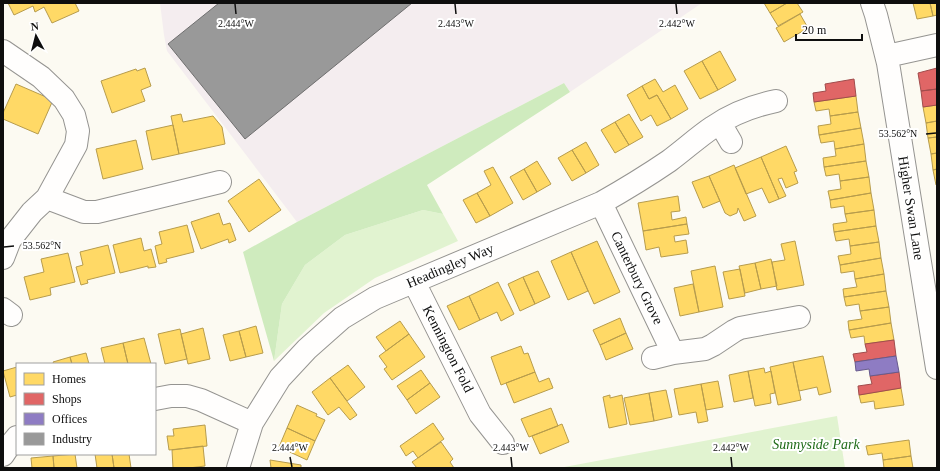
<svg xmlns="http://www.w3.org/2000/svg" width="940" height="471" font-family="Georgia,serif">
	<style>
		.industrial { fill: #f4edef }
		.green { fill: #e1f3d0 }
		.forest { fill: #cfebbe }
		.homes { fill: #ffd966; stroke: #b79c4c }
		.shops { fill: #e06666; stroke: #a14c4c }
		.offices { fill: #8e7cc3; stroke: #685b8d }
		.industry { fill: #999; stroke: #6f6f6f }
		.lines { fill: none; stroke-linecap: round; stroke-linejoin: round }
		.minor-casing { stroke: #959491; stroke-width: 24 }
		.minor { stroke: #fffefd; stroke-width: 22 }
		.ticks { fill: none; stroke: #0e0e0e; stroke-width: 1.5 }
		.labels { text-anchor: middle; dominant-baseline: central; stroke-width: 4; stroke-linejoin: round; paint-order: stroke }
		.street-label { font-size: 14px; fill: #0e0e0e; stroke: #fff }
		.park-label { font-size: 14px; font-style: italic; fill: #1f6b19; stroke: #fff }
		.ticks-label { font-size: 10px; text-anchor: middle; fill: #0e0e0e; stroke: #fff; stroke-width: 4; stroke-linejoin: round; paint-order: stroke }
	</style>
	<rect width="100%" height="100%" fill="#fcfaf2"/>
	<path class="industrial" d="M160,3h542l-132,89 -6,-9 -267,139 -130,-171 -3,-16z"/>
	<path class="green" d="M423,210l20,4 15,27 -83,37 -51,35 -50,48 8,-57 23,-39 40,-30z
		M837,416l8,52h-286z"/>
	<path class="forest" d="M564,83l6,9 -143,93 16,29 -20,-4 -78,25 -40,30 -23,39 -8,57 -31,-109 54,-30z"/>
	<path class="homes" d="M8,3h67l4,8 -27,12 -8,-16 -9,5 -2,-6 -19,9z
		M764,3h23l-17,10z
		M787,3h10l6,9 -25,14 -8,-13z
		M913,3h17l3,13 -16,3z
		M930,3h7v12l-4,1z
		M800,14l8,14 -24,14 -8,-14z
		M720,51l16,29 -18,10 -16,-29z
		M702,61l16,29 -18,9 -16,-28z
		M145,68l6,18 -10,4 4,11 -33,12 -11,-32 35,-12 1,2z
		M655,79l8,13 12,-7 13,24 -17,10 -14,-24 -8,4 -7,-13z
		M16,84l37,16 -15,34 -35,-15v-6z
		M642,86l7,13 8,-4 14,24 -14,7 -6,-11 -10,6 -14,-26z
		M856,96l2,16 -28,4 -1,-7 -13,2 -2,-9z
		M937,105v16l-11,2 -3,-16z
		M858,112l3,16 -42,7 -1,-9 13,-2 -1,-8z
		M181,114l2,8 30,-6 9,11 3,17 -46,10 -8,-38z
		M629,114l14,23 -14,8 -14,-23z
		M937,121v16l-9,1 -2,-15z
		M615,122l14,23 -14,8 -14,-23z
		M173,125l6,29 -27,6 -6,-29z
		M861,128l3,16 -29,5 -1,-8 -13,2 -2,-8z
		M937,137v16l-6,1 -3,-16z
		M136,140l7,29 -40,10 -7,-30z
		M586,142l13,23 -13,8 -14,-23z
		M864,144l2,17 -42,6 -1,-9 13,-2 -1,-7z
		M786,146l11,25 -3,1 4,11 -12,5 -4,-10 -4,1 8,17 -7,3 -18,-42z
		M572,150l14,23 -14,8 -14,-23z
		M937,153v16l-4,1 -2,-16z
		M761,157l18,42 -10,4 -7,-15 -16,6 -11,-26z
		M537,161l14,23 -14,8 -13,-23z
		M866,161l3,16 -29,4 -1,-7 -13,2 -2,-9z
		M734,165l22,51 -12,5 -6,-13 -1,5 -7,3 -5,-3 -16,-37z
		M493,167l20,36 -23,13 -13,-23 14,-8 -7,-14z
		M524,169l13,23 -14,8 -13,-23z
		M937,169v16h-1l-3,-15z
		M709,176l11,25 -17,7 -11,-26z
		M869,177l2,16 -41,7 -2,-9 13,-2 -1,-8z
		M259,179l22,31 -32,22 -21,-31z
		M477,193l13,23 -14,7 -13,-23z
		M871,193l3,17 -29,4 -1,-8 -13,2 -1,-8z
		M678,196l2,15 -9,1 1,8 14,-3 1,7 -44,7 -5,-28z
		M874,210l2,16 -42,6 -1,-8 14,-2 -2,-8z
		M219,213l4,12 7,-2 6,17 -7,3 -1,-4 -27,10 -10,-27z
		M687,224l2,10 -15,2 1,6 11,-2 2,13 -27,4 -2,-10 -13,3 -3,-19z
		M187,225l7,27 -28,7 1,3 -8,2 -4,-18 7,-2 -3,-12z
		M876,226l3,16 -29,4 -1,-7 -13,2 -2,-9z
		M141,238l3,13 7,-2 5,18 -8,1v-2l-28,7 -7,-28z
		M597,241l23,51 -26,12 -23,-52z
		M795,241l9,44 -27,5 -5,-28 13,-2 -4,-16z
		M879,242l2,16 -41,7 -2,-9 13,-2 -1,-8z
		M108,245l7,28 -28,7 1,3 -7,2 -5,-18 7,-2 -3,-13z
		M571,252l17,39 -20,9 -17,-39z
		M68,253l7,29 -25,6 1,7 -21,5 -6,-23 20,-5 -3,-13z
		M881,258l3,16 -29,5 -1,-8 -13,2 -1,-8z
		M771,259l6,27 -16,3 -6,-26z
		M755,263l6,26 -16,4 -6,-27z
		M715,266l8,41 -24,5 -8,-41z
		M740,269l5,27 -16,3 -6,-27z
		M538,271l12,26 -15,7 -12,-27z
		M884,274l2,17 -42,6 -1,-8 14,-2 -2,-8z
		M523,277l12,27 -15,7 -12,-27z
		M498,282l16,32 -13,7 -4,-9 -17,8 -11,-24z
		M693,284l6,28 -19,4 -6,-28z
		M886,291l3,16 -29,4 -1,-7 -13,2 -2,-9z
		M469,296l11,24 -21,10 -12,-24z
		M889,307l2,16 -42,7 -1,-9 14,-2 -2,-8z
		M620,318l6,15 -26,12 -7,-15z
		M400,321l9,13 -23,17 -10,-14z
		M891,323l3,17 -29,4 -1,-8 -13,2 -2,-8z
		M256,326l7,27 -17,4 -7,-26z
		M203,328l7,31 -22,5 -7,-30z
		M180,329l7,30 -22,5 -7,-30z
		M239,331l7,26 -16,4 -7,-26z
		M626,333l7,16 -27,11 -6,-15z
		M409,334l16,23 -33,23 -8,-11 3,-2 -8,-11z
		M144,338l7,26h-23l-5,-21z
		M123,343l5,21h-23l-4,-16z
		M521,346l3,8 4,-1 7,19 -34,13 -10,-28z
		M86,353l3,11h-17l-2,-7z
		M823,356l8,36 -12,3 -2,-8 -18,4 -6,-29z
		M70,357l2,7h-18l-1,-2z
		M793,362l8,38 -23,5 -8,-38z
		M348,365l17,22 -18,14 -17,-23z
		M17,367v28l-7,2 -7,-26z
		M764,368l1,5 6,-2 4,22 -5,1 1,9 -16,3 -7,-35z
		M421,370l9,13 -23,17 -10,-14z
		M748,371l5,27 -19,4 -5,-27z
		M535,372l4,10 10,-4 4,10 -39,15 -8,-20z
		M330,378l27,37 -7,5 -11,-13 -11,8 -16,-23z
		M718,381l5,26 -17,3 -5,-26z
		M430,383l10,14 -24,17 -9,-14z
		M701,384l7,37 -10,2 -2,-11 -17,3 -5,-26z
		M901,388l3,17 -29,4 -1,-8 -13,2 -2,-8z
		M666,390l6,27 -18,4 -5,-28z
		M649,393l5,28 -24,4 -6,-27z
		M610,395v3l12,-3 5,29 -18,4 -6,-31z
		M297,405l20,9 -1,2 9,4 -10,21 -28,-13z
		M551,408l7,18 -29,11 -8,-18z
		M433,423l11,16 -26,19 -5,-7 -7,5 -6,-10z
		M562,424l7,18 -29,12 -8,-18z
		M205,425l2,21 -38,4 -2,-14h7l-1,-7z
		M287,428l28,13 -8,19 -28,-13z
		M909,440l2,16 -28,4 -1,-7 -14,2 -2,-9z
		M441,442l12,17 -3,3 4,6h-37l-5,-6z
		M203,446l2,20 -16,2h-16l-1,-18z
		M75,454l2,14h-23l-1,-12z
		M95,454h17l2,14h-17z
		M112,454h17l2,14h-17z
		M53,456l1,12h-22l-1,-10z
		M911,456l2,12h-29l-1,-8z
		M270,460l31,5v3h-30z"/>
	<path class="shops" d="M937,68v21l-16,2 -3,-18z
		M854,79l2,17 -42,6 -1,-9 13,-2 -1,-7z
		M937,89v16l-14,2 -2,-16z
		M894,340l2,16 -41,6 -2,-8 14,-2 -2,-8z
		M899,372l2,16 -42,7 -1,-9 14,-2 -2,-8z"/>
	<path class="offices" d="M896,356l3,16 -29,4 -1,-7 -13,2 -1,-9z"/>
	<path class="industry" d="M219,3h193l-167,136 -77,-95z"/>
	<g class="lines">
		<g class="minor-casing">
			<path id="minor" d="M872,3l4,12 12,48 49,305
				M3,51l38,26 23,22 10,16 4,16 -2,14 -29,53 -15,14 -22,28 -7,18
				M887,56l50,-11
				M720,123l11,19
				M47,198l37,14h13l123,-30
				M601,203l72,150
				M414,282l66,132 23,29
				M3,309l8,6
				M653,358l20,-5 32,-4 8,-4 21,-14 6,-3 59,-11
				M155,399l16,-3h16l14,4 51,23
				M3,455l4,-6 10,-12
				M238,468l14,-45 28,-45 27,-29 35,-31 33,-20 226,-95c23,-13 46,-27 68,-42 15,-11 29,-24 44,-34 20,-14 39,-21 63,-26"/>
		</g>
		<use href="#minor" class="minor"/>
	</g>
	<path class="ticks" d="M235,4l1,10M455,4l1,10M676,4l1,10M926,134l10,-1M4,247l10,-1M290,457l2,10M511,457l1,10M731,457l1,10"/>
	<g class="labels">
		<g class="street-label">
			<text transform="translate(911 208) rotate(81)">Higher Swan Lane</text>
			<text transform="translate(450 266) rotate(-23)">Headingley Way</text>
			<text transform="translate(637 278) rotate(64)">Canterbury Grove</text>
			<text transform="translate(448 349) rotate(63)">Kennington Fold</text>
		</g>
		<g class="park-label">
			<text x="816" y="444">Sunnyside Park</text>
		</g>
	</g>
	<g class="ticks-label">
		<text x="236" y="27">2.444°W</text>
		<text x="456" y="27">2.443°W</text>
		<text x="677" y="27">2.442°W</text>
		<text x="898" y="137">53.562°N</text>
		<text x="42" y="249">53.562°N</text>
		<text x="290" y="451">2.444°W</text>
		<text x="511" y="451">2.443°W</text>
		<text x="731" y="451">2.442°W</text>
	</g>
	<rect width="940" height="471" fill="none" stroke="#0e0e0e" stroke-width="8"/>
	<rect x="16" y="363" width="140" height="92" fill="#ffffff" stroke="#9f9f9f"/>
	<rect x="24" y="373" width="20" height="12" fill="#ffd966" stroke="#9f9f9f"/>
	<text x="52" y="383" font-size="12" fill="#0e0e0e">Homes</text>
	<rect x="24" y="393" width="20" height="12" fill="#e06666" stroke="#9f9f9f"/>
	<text x="52" y="403" font-size="12" fill="#0e0e0e">Shops</text>
	<rect x="24" y="413" width="20" height="12" fill="#8e7cc3" stroke="#9f9f9f"/>
	<text x="52" y="423" font-size="12" fill="#0e0e0e">Offices</text>
	<rect x="24" y="433" width="20" height="12" fill="#999999" stroke="#9f9f9f"/>
	<text x="52" y="443" font-size="12" fill="#0e0e0e">Industry</text>
	<g transform="translate(36 36) rotate(353)" stroke="#ffffff" stroke-width="3" paint-order="stroke">
	<path d="M0-3L7 15L0 10L-7 15Z" fill="#0e0e0e"/>
	<text y="-6" font-size="11" font-weight="bold" text-anchor="middle" fill="#0e0e0e">N</text>
	</g>
	<path d="M796 34v6h66v-6" fill="none" stroke="#0e0e0e" stroke-width="2"/>
	<text x="802" y="34" font-size="12" fill="#0e0e0e" stroke="#ffffff" stroke-width="3" paint-order="stroke">20 m</text>
</svg>
